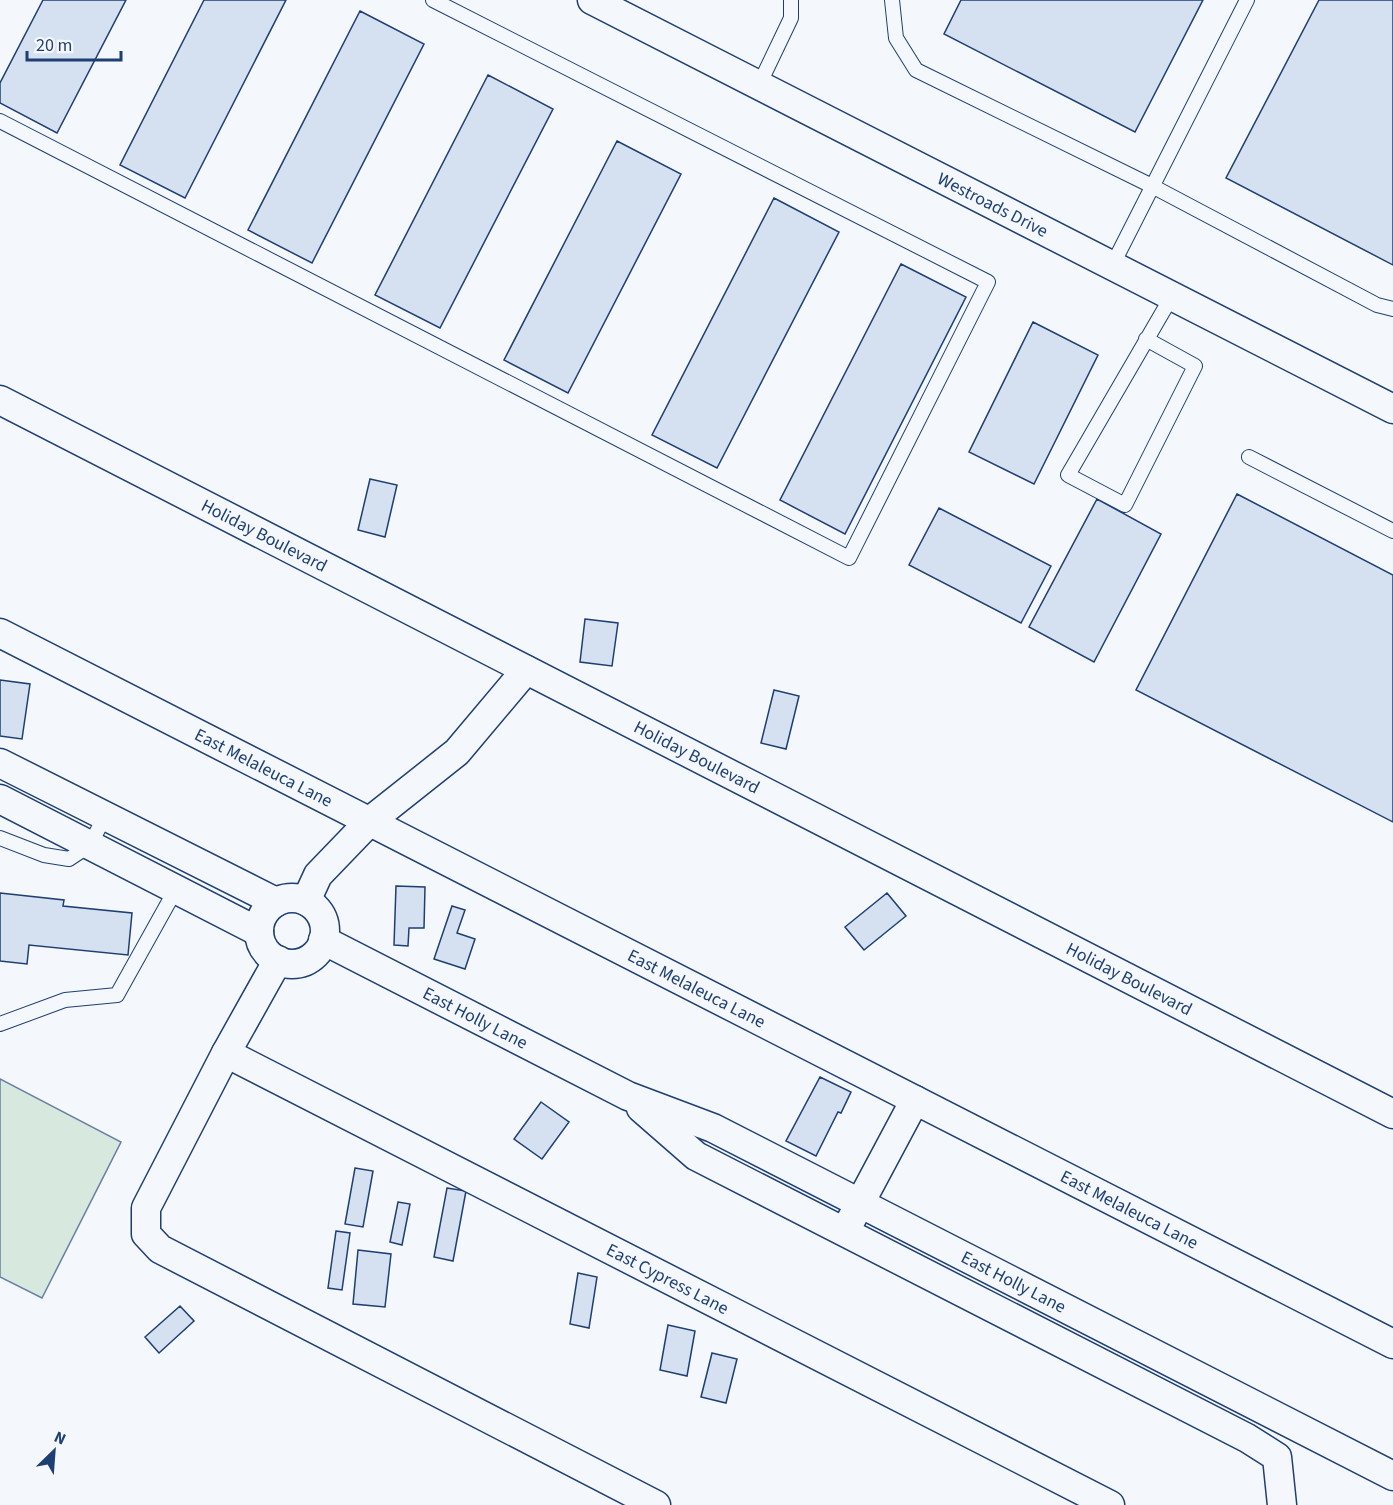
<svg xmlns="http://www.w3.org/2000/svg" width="1393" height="1505" font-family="'Source Sans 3',sans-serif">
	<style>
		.green { fill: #d7e8df; stroke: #687fa3; stroke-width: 1.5 }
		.building { fill: #d5e0f0; stroke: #1d3f73; stroke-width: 1.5 }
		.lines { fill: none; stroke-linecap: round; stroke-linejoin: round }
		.service-casing { stroke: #1d3f73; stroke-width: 16 }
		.minor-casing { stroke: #1d3f73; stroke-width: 31 }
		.service { stroke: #f4f7fb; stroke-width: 14 }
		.minor { stroke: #f4f7fb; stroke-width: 28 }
		.labels { text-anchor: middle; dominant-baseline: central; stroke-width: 4.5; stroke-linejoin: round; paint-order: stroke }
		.street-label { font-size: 18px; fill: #1d3f73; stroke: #f4f7fb }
	</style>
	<rect width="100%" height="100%" fill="#f4f7fb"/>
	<path class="green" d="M0,1079l121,63 -79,156 -42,-21z"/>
	<path class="building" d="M43,0h83l-69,133 -57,-30v-20z
		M204,0h82l-101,198 -65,-33z
		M961,0h242l-68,132 -191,-98z
		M1319,0h74v265l-167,-87z
		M360,11l64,33 -112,219 -64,-33z
		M488,75l65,34 -113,219 -65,-33z
		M617,141l64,33 -113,219 -64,-33z
		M774,198l65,34 -122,236 -65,-33z
		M901,264l65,33 -121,237 -65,-34z
		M1033,322l65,33 -64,129 -65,-32z
		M370,479l27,6 -12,52 -27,-7z
		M1237,494l156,81v247l-257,-132z
		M1097,499l64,35 -67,128 -65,-35z
		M939,508l112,58 -30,57 -112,-58z
		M585,619l33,4 -6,43 -32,-4z
		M0,680l30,4 -8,55 -22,-3z
		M774,690l25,6 -13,53 -25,-6z
		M396,886l29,1 -1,41h-15l-1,18 -14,-1z
		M0,893l64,7 -1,6 69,7 -4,42 -99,-10 -2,19 -27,-3z
		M887,893l19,23 -42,34 -19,-23z
		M452,906l13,4 -8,23 18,6 -10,30 -31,-10z
		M820,1077l31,15 -10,21 -3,-1 -22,44 -30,-15z
		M541,1102l28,20 -27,37 -28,-20z
		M355,1168l18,3 -10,56 -18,-3z
		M447,1188l19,3 -13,70 -19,-4z
		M398,1202l12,2 -8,41 -12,-3z
		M336,1231l14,2 -8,57 -14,-2z
		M358,1250l33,4 -6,53 -32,-3z
		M578,1273l19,4 -8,51 -19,-4z
		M180,1306l14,15 -35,32 -14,-16z
		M668,1325l27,6 -8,45 -27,-6z
		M712,1353l25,6 -11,44 -25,-6z"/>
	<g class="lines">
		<g class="service-casing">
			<path id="service" d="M892,0l4,38 20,32 236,116 225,119 16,4
				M759,85l32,-67v-18
				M0,121l849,437 139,-276 -555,-282
				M1112,266l135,-266
				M1146,339l49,27 -70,139 -57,-30 104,-179
				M1249,457l144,74
				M0,838l44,17 25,4 21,-14 15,-29
				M0,1024l65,-24 52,-5 59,-106"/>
		</g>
		<g class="minor-casing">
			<g id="minor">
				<path id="s1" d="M592,0l801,409"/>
				<path id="s2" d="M0,400l1393,714"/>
				<path id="s3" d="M0,633l1393,711"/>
				<path d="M0,763l276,139"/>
				<path d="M0,799l259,133"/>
				<circle cx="292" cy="931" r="33"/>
				<path d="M306,901l12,-26 52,-54 87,-69 69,-82"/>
				<path id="s4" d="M323,940l305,156 85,32 680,348"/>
				<path d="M278,960l-52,93 -80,155v26l14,15 496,256"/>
				<path id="s5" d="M226,1053l884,452"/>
				<path d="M641,1108l55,48 551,282 30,19 5,48"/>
				<path d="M851,1220l64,-120"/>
			</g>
		</g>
		<use href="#service" class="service"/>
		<use href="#minor" class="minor"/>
	</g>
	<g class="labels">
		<g class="street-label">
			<text stroke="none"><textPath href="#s1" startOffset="450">Westroads Drive</textPath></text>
			<text stroke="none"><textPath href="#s2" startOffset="297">Holiday Boulevard</textPath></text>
			<text stroke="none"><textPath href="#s2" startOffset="783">Holiday Boulevard</textPath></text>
			<text stroke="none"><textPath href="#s3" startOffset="296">East Melaleuca Lane</textPath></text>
			<text stroke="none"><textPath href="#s2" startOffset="1269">Holiday Boulevard</textPath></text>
			<text stroke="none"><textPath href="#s3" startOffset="782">East Melaleuca Lane</textPath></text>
			<text stroke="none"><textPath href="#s4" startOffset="171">East Holly Lane</textPath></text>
			<text stroke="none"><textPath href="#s3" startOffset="1268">East Melaleuca Lane</textPath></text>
			<text stroke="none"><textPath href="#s5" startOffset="496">East Cypress Lane</textPath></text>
			<text stroke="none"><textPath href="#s4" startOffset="771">East Holly Lane</textPath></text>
		</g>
	</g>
	<g transform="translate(54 1451) rotate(25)" stroke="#f4f7fb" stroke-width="4.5" paint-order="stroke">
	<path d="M0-4.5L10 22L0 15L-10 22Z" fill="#1d3f73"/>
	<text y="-9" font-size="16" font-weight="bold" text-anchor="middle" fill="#1d3f73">N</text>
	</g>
	<path d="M27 51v9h94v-9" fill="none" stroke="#1d3f73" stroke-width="3"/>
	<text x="36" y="51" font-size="18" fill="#1d3f73" stroke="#f4f7fb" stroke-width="4.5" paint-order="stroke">20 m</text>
</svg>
